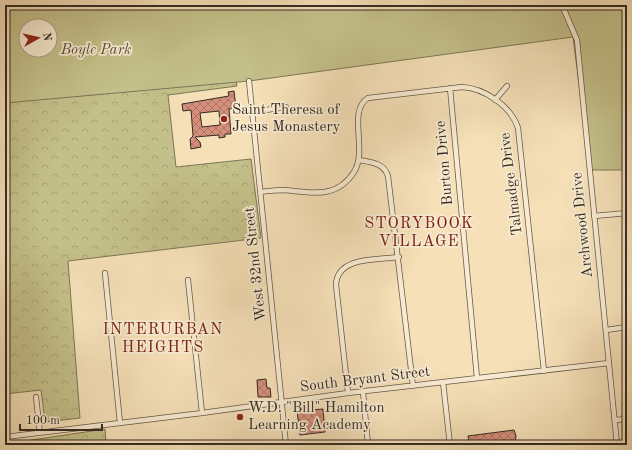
<svg xmlns="http://www.w3.org/2000/svg" width="632" height="450" font-family="'Old Standard TT',serif">
	<style>
		.forest { fill: url(#forest-crowns); stroke: #7c7657; fill-rule: evenodd }
		.park { fill: #c4c08a; stroke: #7c7657; fill-rule: evenodd }
		.building { fill: url(#building-cross-hatch); stroke: #352b24; fill-rule: evenodd }
		.lines { fill: none; stroke-linecap: round; stroke-linejoin: round }
		.minor-casing { stroke: #655849; stroke-width: 6 }
		.minor { stroke: #f8ebd1; stroke-width: 4.5 }
		.poi-dot { fill: #8f2418; stroke: #f8ebd1; stroke-width: 1.5 }
		.labels { text-anchor: middle; dominant-baseline: central; stroke-width: 3.5; stroke-linejoin: round; paint-order: stroke }
		.park-label { font-size: 15px; font-style: italic; fill: #59503e; stroke: #f8ebd1 }
		.poi-label { font-size: 15px; fill: #352b24; stroke: #f8ebd1; text-anchor: start }
		.street-label { font-size: 15px; fill: #352b24; stroke: #f8ebd1 }
		.neighbourhood-label { font-size: 16px; letter-spacing: 1px; fill: #7a1f14; stroke: #f8ebd1 }
	</style>
	<defs>
		<pattern id="forest-crowns" width="20" height="18" patternUnits="userSpaceOnUse"><rect width="20" height="18" fill="#c4c08a"/><path d="M2 6a3 3 0 1 1 6 0M12 15a3 3 0 1 1 6 0" fill="none" stroke="#a9a577"/></pattern>
		<pattern id="building-cross-hatch" width="8" height="8" patternUnits="userSpaceOnUse"><rect width="8" height="8" fill="#d68f7c"/><path d="M0 0l8 8M0 8l8-8" fill="none" stroke="#ae7565"/></pattern>
	</defs>
	<rect width="100%" height="100%" fill="#f5e0b8"/>
	<filter id="stains"><feTurbulence type="fractalNoise" baseFrequency=".005" numOctaves="4"/><feColorMatrix values="0 0 0 0 .2 0 0 0 0 .09 0 0 0 0 .02 0 0 0 .5 -.17"/></filter>
	<radialGradient id="worn" r=".72"><stop offset=".6" stop-color="#630" stop-opacity="0"/><stop offset="1" stop-color="#630" stop-opacity=".3"/></radialGradient>
	<path class="forest" d="M5,5l230,68 2,13 -69,9 8,72 75,-8 10,79 -193,23 12,157 -35,4 -4,-32 -36,4zM26,26h24v24h-24z
		M105,429l1,16h-101v-1z"/>
	<path class="park" d="M5,5h622v165h-37l-17,-133 -324,44 -244,22zM26,26h24v24h-24z"/>
	<path class="building" d="M234,91l2,17 -7,1 2,25h-6v3l-6,1v-3l-24,2 5,5 1,5 -10,2 -1,-10 3,-3 -2,-26 -8,1 -1,-7 47,-8 -1,-4zM219,111l1,14 -18,2 -2,-14z
		M266,379l1,9h3l1,9h-13l-1,-17z
		M323,409l2,23 -25,3 -3,-24z
		M514,430l2,6 -1,7 -46,2 -1,-9z"/>
	<g class="lines">
		<g class="minor-casing">
			<path id="minor" d="M562,5l15,35 40,405
				M625,5l2,1
				M249,81l37,364
				M450,88l27,290
				M495,100l12,-14
				M252,112l34,-5
				M359,160c12,2 25,3 29,16l25,210
				M260,192c8,-1 16,-2 25,-2 26,3 52,9 69,-18 14,-22 -7,-61 14,-74l94,-11c22,1 49,19 56,41l26,243
				M594,216l33,-3
				M105,273l15,150
				M188,280l14,133
				M606,330l21,-3
				M443,382l7,63
				M363,392l5,53
				M348,393l-12,-108c1,-29 42,-25 63,-28
				M36,397l4,36
				M615,420l12,-1
				M5,437l197,-24 146,-20 261,-30"/>
		</g>
		<use href="#minor" class="minor"/>
	</g>
	<g class="poi-dot">
		<circle cx="224" cy="119" r="4"/>
		<circle cx="240" cy="417" r="4"/>
	</g>
	<g class="labels">
		<g class="park-label">
			<text x="96" y="50">Boyle Park</text>
		</g>
		<g class="poi-label">
			<text x="232" y="110">Saint Theresa of<tspan x="232" dy="17">Jesus Monastery</tspan></text>
			<text x="248" y="408">W.D. "Bill" Hamilton<tspan x="248" dy="17">Learning Academy</tspan></text>
		</g>
		<g class="street-label">
			<text transform="translate(445 163) rotate(-95)">Burton Drive</text>
			<text transform="translate(512 184) rotate(-97)">Talmadge Drive</text>
			<text transform="translate(583 225) rotate(-96)">Archwood Drive</text>
			<text transform="translate(256 264) rotate(-96)">West 32nd Street</text>
			<text transform="translate(365 380) rotate(-7)">South Bryant Street</text>
		</g>
		<g class="neighbourhood-label">
			<text x="419" y="224">STORYBOOK<tspan x="419" dy="18">VILLAGE</tspan></text>
			<text x="163" y="330">INTERURBAN<tspan x="163" dy="18">HEIGHTS</tspan></text>
		</g>
	</g>
	<rect width="632" height="450" fill="none" stroke="#f5e0b8" stroke-width="20"/>
	<rect x="6" y="6" width="620" height="438" fill="none" stroke="#352b24" stroke-width="2"/>
	<rect x="10" y="10" width="612" height="430" fill="none" stroke="#352b24"/>
	<g transform="translate(38 38) rotate(82)"><circle r="19" fill="#f8ebd1" stroke="#aa9e8c"/>
	<path d="M0-3L7 15L0 10L-7 15Z" fill="#8f2418"/>
	<text y="-6" font-size="11" font-weight="bold" text-anchor="middle" fill="#352b24">N</text>
	</g>
	<path d="M20 424v6h82v-6" fill="none" stroke="#352b24" stroke-width="2"/>
	<text x="26" y="424" font-size="12" fill="#352b24" stroke="#f8ebd1" stroke-width="3" paint-order="stroke">100 m</text>
	<rect width="100%" height="100%" filter="url(#stains)"/>
	<rect width="100%" height="100%" fill="url(#worn)"/>
</svg>
